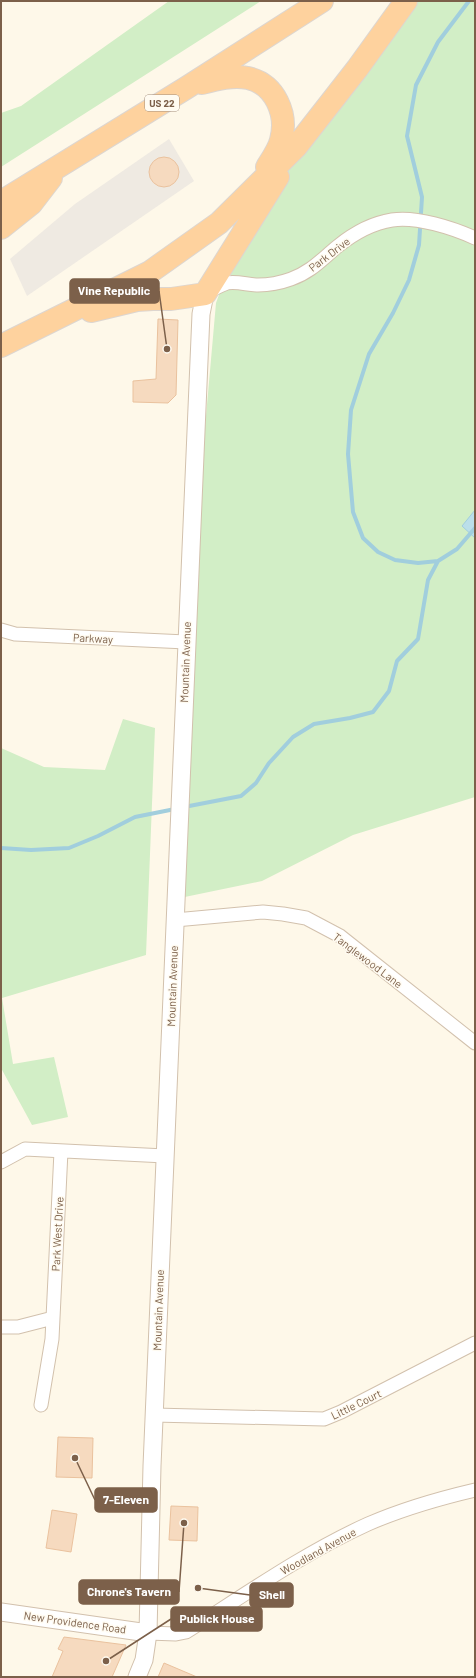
<svg xmlns="http://www.w3.org/2000/svg" width="476" height="1678" font-family="Barlow,sans-serif">
	<style>
		.industrial { fill: #efeae2 }
		.green { fill: #d2eec6 }
		.water { fill: #bbdfea; stroke: #a1cedd }
		.lines { fill: none; stroke-linecap: round; stroke-linejoin: round }
		.stream { stroke: #a1cedd; stroke-width: 4 }
		.building { fill: #f6dabf; stroke: #eac29e }
		.minor-casing { stroke: #d2c1ad; stroke-width: 15 }
		.tertiary-casing { stroke: #d2c1ad; stroke-width: 19 }
		.trunk-casing { stroke: #ddd6d0; stroke-width: 24 }
		.minor { stroke: #fff; stroke-width: 13 }
		.tertiary { stroke: #fff; stroke-width: 17 }
		.trunk { stroke: #fed29e; stroke-width: 22 }
		.labels { text-anchor: middle; dominant-baseline: central; stroke-width: 3; stroke-linejoin: round; paint-order: stroke }
		.shield { fill: #fffbf1; stroke: #a38e7c; stroke-width: 1 }
		.shield-label { font-size: 10px; font-weight: bold; fill: #7c604a }
		.street-label { font-size: 11px; fill: #7c604a; stroke: #fffbf1 }
		.leader { fill: none; stroke: #7c604a; stroke-width: 1.5 }
		.callout-dot { fill: #7c604a; stroke: #fffbf1; stroke-width: 1.5 }
		.callout { fill: #7c604a; stroke: #7c604a; stroke-width: 1.5 }
		.callout-label { font-size: 12px; text-anchor: middle; font-weight: bold; fill: #fff }
	</style>
	<rect width="100%" height="100%" fill="#fef8e9"/>
	<path class="industrial" d="M169,139l25,42 -167,115 -17,-37 65,-55z"/>
	<path class="green" d="M169,1h92l-260,166v-54l20,-7z
		M406,1h69v796l-122,38 -91,46 -87,18 11,-257 30,-339 24,-66z
		M123,719l32,9 -9,227 -144,43 11,66 41,-7 14,60 -36,8 -31,-57v-320l43,19 61,3z"/>
	<path class="water" d="M475,510v28l-13,-12z"/>
	<g class="lines">
		<path class="stream" d="M469,1l-31,41 -22,43 -9,51 15,61 -3,48 -10,35 -16,33 -24,41 -18,56 -3,44 5,58 10,26 15,14 17,8 23,3 20,-2 19,-12 18,-21
			M184,807l57,-11 15,-13 13,-20 24,-26 21,-13 36,-6 23,-6 16,-21 8,-30 21,-22 10,-59 10,-19
			M1,848l30,2 38,-2 29,-12 37,-19 40,-8"/>
	</g>
	<path class="building" d="M149 172a15 15 0 1 1 30 0a15 15 0 1 1-30 0Z
		M158,319l20,1 -2,75 -8,8 -35,-1v-21l23,-2z
		M58,1437l35,1 -1,40 -36,-1z
		M171,1506l27,1 -1,34 -28,-1z
		M52,1510l25,4 -6,38 -25,-4z
		M64,1637l62,8 -14,32h-60l11,-26 -5,-2z
		M164,1663l33,14h-39z"/>
	<g class="lines">
		<g class="minor-casing">
			<path id="minor" d="M208,292c6,-3 13,-7 19,-9 10,-2 21,2 31,2 11,0 22,-2 33,-6 20,-7 31,-20 47,-33 15,-12 35,-23 54,-26 24,-4 61,8 83,18
				M1,630l14,4 171,8
				M175,920l88,-8 20,2 23,4 34,18 135,107
				M1,1162l24,-13 140,7
				M1,1327h17l35,-9
				M41,1405l11,-66 9,-188
				M154,1415l170,4 17,-7 134,-69
				M148,1633l28,1 10,-2c60,-38 118,-79 182,-108 32,-14 73,-26 107,-34"/>
		</g>
		<g class="tertiary-casing">
			<path id="tertiary" d="M1,1612l147,21
				M137,1677l7,-17 4,-27 4,-167 49,-1152 4,-20"/>
		</g>
		<g class="trunk-casing">
			<path id="trunk" d="M202,83c15,-4 31,-8 46,-5 27,6 40,36 33,62 -2,9 -9,19 -14,27
				M1,202l185,-114 136,-87
				M1,228l30,-24 20,-26
				M91,311l46,-11 16,-1h18l34,-5 73,-117
				M1,346l149,-74 69,-49 77,-76 61,-78 49,-68"/>
		</g>
		<use href="#minor" class="minor"/>
		<use href="#tertiary" class="tertiary"/>
		<use href="#trunk" class="trunk"/>
	</g>
	<g class="labels">
		<rect class="shield" x="145" y="95" width="34" height="16" rx="3"/>
		<g class="shield-label">
			<text x="162" y="103">US 22</text>
		</g>
		<g class="street-label">
			<text transform="translate(329 254) rotate(-37)">Park Drive</text>
			<text transform="translate(93 638) rotate(3)">Parkway</text>
			<text transform="translate(185 662) rotate(-88)">Mountain Avenue</text>
			<text transform="translate(368 960) rotate(37)">Tanglewood Lane</text>
			<text transform="translate(172 986) rotate(-88)">Mountain Avenue</text>
			<text transform="translate(57 1234) rotate(-87)">Park West Drive</text>
			<text transform="translate(158 1310) rotate(-88)">Mountain Avenue</text>
			<text transform="translate(356 1404) rotate(-26)">Little Court</text>
			<text transform="translate(318 1551) rotate(-29)">Woodland Avenue</text>
			<text transform="translate(75 1622) rotate(8)">New Providence Road</text>
		</g>
	</g>
	<path class="leader" d="M167 349L159 291M75 1458L95 1500M184 1523L179 1592M198 1588L250 1595M106 1661L171 1619"/>
	<g class="callout-dot">
		<circle cx="167" cy="349" r="4"/>
		<circle cx="75" cy="1458" r="4"/>
		<circle cx="184" cy="1523" r="4"/>
		<circle cx="198" cy="1588" r="4"/>
		<circle cx="106" cy="1661" r="4"/>
	</g>
	<g class="callout">
		<rect x="70" y="279" width="89" height="24" rx="4"/>
		<rect x="95" y="1488" width="62" height="24" rx="4"/>
		<rect x="79" y="1580" width="100" height="24" rx="4"/>
		<rect x="250" y="1583" width="43" height="24" rx="4"/>
		<rect x="171" y="1607" width="91" height="24" rx="4"/>
	</g>
	<g class="callout-label">
		<text x="114" y="295">Vine Republic</text>
		<text x="126" y="1504">7-Eleven</text>
		<text x="129" y="1596">Chrone's Tavern</text>
		<text x="272" y="1599">Shell</text>
		<text x="217" y="1623">Publick House</text>
	</g>
	<rect width="476" height="1678" fill="none" stroke="#7c604a" stroke-width="4"/>
</svg>
